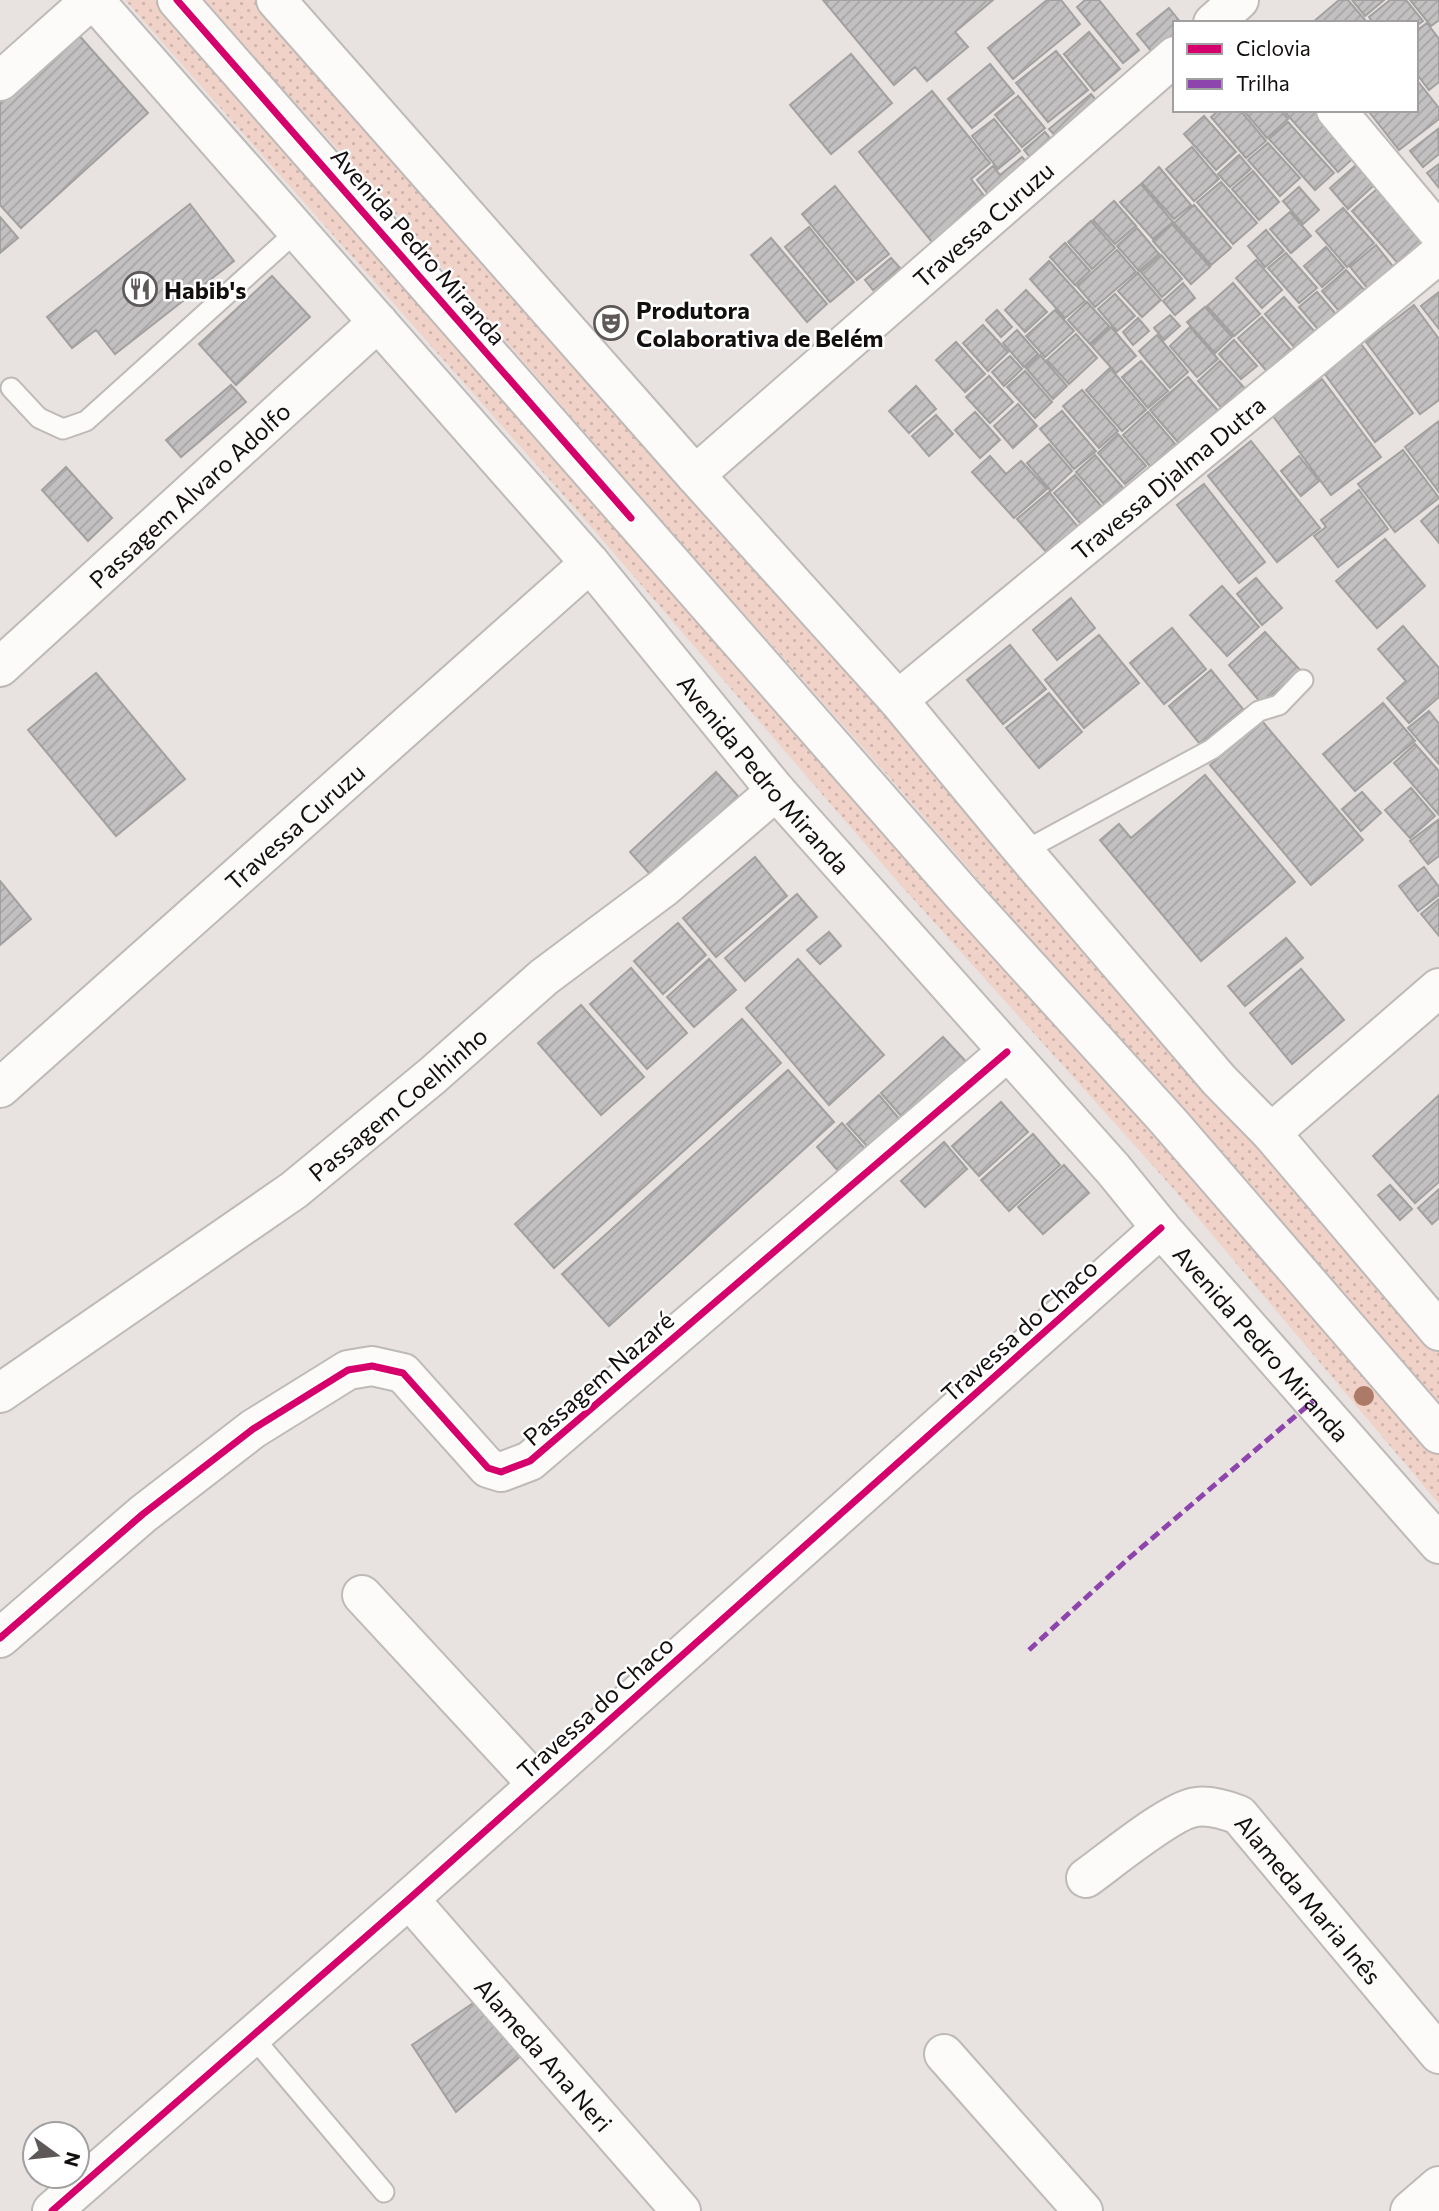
<svg xmlns="http://www.w3.org/2000/svg" width="1439" height="2211" font-family="Commissioner,sans-serif">
	<style>
		.grass { fill: url(#grass-dots) }
		.building { fill: url(#building-hatch); stroke: #a2a1a0; stroke-width: 2 }
		.lines { fill: none; stroke-linecap: round; stroke-linejoin: round }
		.lane-casing { stroke: #bebab8; stroke-width: 23 }
		.street-casing { stroke: #bebab8; stroke-width: 42 }
		.secondary-casing { stroke: #bebab8; stroke-width: 42 }
		.lane { stroke: #fcfbfa; stroke-width: 19 }
		.street { stroke: #fcfbfa; stroke-width: 38 }
		.secondary { stroke: #fcfbfa; stroke-width: 38 }
		.quiet { stroke: #8e44ad; stroke-width: 5; stroke-dasharray: 10 5; stroke-linecap: butt }
		.cycleway-casing { stroke: #fff; stroke-width: 11 }
		.cycleway { stroke: #d6006c; stroke-width: 7 }
		.tree { fill: #ac7a67 }
		.labels { text-anchor: middle; dominant-baseline: central; stroke-width: 5; stroke-linejoin: round; paint-order: stroke }
		.street-label { font-size: 24px; fill: #130f0e; stroke: #fff }
		.poi-label { font-size: 24px; font-weight: bold; fill: #130f0e; stroke: #fff; text-anchor: start }
	</style>
	<defs>
		<pattern id="grass-dots" width="8" height="8" patternUnits="userSpaceOnUse" patternTransform="scale(1.75)"><rect width="8" height="8" fill="#f0d2c8"/><path d="M2 2h.1M6 6h.1" fill="none" stroke="#cdb3ab" stroke-width="1.8" stroke-linecap="round"/></pattern>
		<pattern id="building-hatch" width="6" height="6" patternUnits="userSpaceOnUse" patternTransform="scale(1.75)"><rect width="6" height="6" fill="#c2c0c0"/><path d="M-1 1l2-2M0 6l6-6M5 7l2-2" fill="none" stroke="#a6a4a4"/></pattern>
	</defs>
	<rect width="100%" height="100%" fill="#e8e2e0"/>
	<path class="grass" d="M125,0h40l1274,1447v57l-267,-317 -274,-305 -318,-368z
		M201,0h54l540,608 644,741v61l-556,-640 -252,-284 -253,-293z"/>
	<path class="building" d="M823,0h170l-38,32 13,15 -41,34 -12,-14 -21,18z
		M1047,0h14l19,24 -67,55 -25,-31z
		M1085,0h14l40,50 -16,13 -46,-56z
		M1339,0h9l17,20 -3,3h-50z
		M1352,0h32l-19,16z
		M1390,0h16l17,21 -7,5v-3h-43l-4,-6z
		M1410,0h29v20l-8,6z
		M1169,8l12,15h-6v10l-23,19 -15,-18z
		M1427,23l12,16v43l-10,8 -13,-17v-42z
		M76,32l72,81 -127,115 -21,-23v-105z
		M1089,32l31,37 -26,22 -30,-37z
		M1056,51l32,39 -40,32 -32,-39z
		M851,54l41,49 -61,51 -41,-49z
		M990,64l24,29 -42,35 -24,-29z
		M1416,79l23,29v11l-40,31 -29,-37 4,-3h42z
		M932,91l58,72 -19,16 15,19 -54,44 -73,-90z
		M1091,94l9,11 -42,34 -9,-10z
		M1018,96l27,32 -23,19 -27,-32z
		M1219,110h21l26,31 -20,17 -35,-41z
		M1243,110h37l8,9 -21,19z
		M1283,110h42l36,41 -23,21z
		M1204,116l32,36 -20,18 -32,-36z
		M994,119l26,32 -22,18 -26,-33z
		M1288,122l46,51 -19,17 -46,-51z
		M1438,129l1,25 -16,13 -13,-16z
		M1045,132l13,16 -21,18 -13,-16z
		M1268,143l32,35 -20,18 -32,-36z
		M1192,147l27,32 -25,22 -28,-32z
		M1239,155l12,14 -21,18 -12,-13z
		M1022,157l12,14 -39,32 -18,-23 16,-14 7,9z
		M1364,158l18,20 -34,31 -18,-21z
		M1439,164v24l-12,-15z
		M1159,167l32,38 -17,14 -32,-36z
		M1253,171l26,31 -20,18 -27,-31z
		M1386,181l53,61 -30,34 -57,-65z
		M1221,182l36,41 -24,21 -36,-42z
		M1141,184l32,38 -20,17 -33,-37z
		M835,186l54,68 -32,26 -55,-66z
		M1299,187l20,23 -16,14 -20,-23z
		M1114,201l22,25 -21,18 -22,-24z
		M190,204l44,57 -119,93 -19,-24 -24,18 -25,-31z
		M1194,205l37,43 -20,17 -37,-42z
		M1343,208l31,35 -27,24 -31,-36z
		M1290,212l21,24 -20,17 -21,-24z
		M0,217l18,21 -18,15z
		M1091,221l24,27 -23,21 -24,-27z
		M1172,224l38,43 -19,17 -38,-43z
		M809,227l45,55 -24,20 -45,-55z
		M1137,228l22,26 -20,17 -22,-25z
		M1266,230l18,21 -19,16 -17,-21z
		M771,238l56,66 -20,18 -56,-67z
		M1065,243l25,28 -15,14 -25,-28z
		M1376,245l27,34 -26,21 -27,-33z
		M1326,247l18,21 -22,19 -18,-21z
		M1117,250l19,22 -41,35 -18,-21z
		M1286,253l31,35 -18,15 -31,-35z
		M1161,255l21,24 -20,18 -21,-25z
		M891,258l9,10 -27,22 -8,-10z
		M1256,260l26,30 -20,18 -26,-30z
		M1049,261l36,40 -20,17 -35,-39z
		M1346,270l30,33 -25,22 -29,-34z
		M1138,273l23,27 -19,17 -24,-26z
		M272,276l38,41 -74,68 -37,-41z
		M1183,283l12,15 -20,17 -12,-14z
		M1233,283l27,31 -26,22 -27,-30z
		M1026,290l21,22 -22,20 -20,-22z
		M1317,292l30,35 -18,15 -30,-35z
		M1439,292v37l-18,-23z
		M1115,294l20,22 -18,15 -19,-22z
		M1284,297l38,43 -19,17 -38,-43z
		M1087,302l22,24 -19,18 -22,-24z
		M1414,305l25,34v61l-19,14 -54,-72z
		M1205,307l27,30 -17,16 -28,-31z
		M997,310l15,17 -11,10 -15,-17z
		M1055,310l19,21 -29,26 -19,-21z
		M1170,315l10,11 -16,14 -10,-12z
		M1262,317l33,38 -24,21 -33,-38z
		M1138,318l11,13 -16,14 -10,-13z
		M983,325l25,27 -20,19 -25,-28z
		M1111,327l25,29 -20,17 -25,-28z
		M1190,327l28,32 -21,18 -27,-31z
		M1017,330l21,24 -14,13 -21,-24z
		M1076,334l21,24 -28,26 -22,-24z
		M1157,335l31,37 -18,16 -31,-37z
		M1234,340l23,26 -16,13 -22,-25z
		M956,342l29,32 -20,18 -29,-32z
		M1361,344l52,69 -38,29 -51,-69z
		M1040,355l27,31 -14,13 -27,-31z
		M1010,356l12,13 -18,17 -12,-14z
		M1141,361l27,30 -20,17 -26,-31z
		M1220,361l28,31 -23,20 -27,-31z
		M1110,368l36,42 -24,21 -36,-41z
		M1025,371l27,31 -17,16 -28,-31z
		M989,376l24,26 -23,21 -24,-26z
		M1188,377l33,37 -38,34 -33,-38z
		M1322,379l59,78 -50,38 -58,-79z
		M231,385l15,17 -65,55 -15,-17z
		M916,386l20,23 -27,24 -20,-22z
		M1082,390l36,41 -19,17 -36,-42z
		M1018,404l19,22 -24,22 -19,-22z
		M1062,411l34,40 -22,18 -34,-40z
		M975,412l25,28 -20,18 -25,-28z
		M1148,412l33,39 -25,22 -33,-38z
		M936,415l17,19 -24,22 -17,-20z
		M1439,421v71l-34,-45z
		M1118,434l28,32 -21,18 -27,-31z
		M1251,441l69,87 -43,34 -69,-86z
		M1049,444l23,27 -21,20 -24,-28z
		M1403,450l36,48 -44,34 -37,-48z
		M1095,455l28,33 -19,16 -28,-32z
		M990,456l16,18 15,-13 26,28 -33,29 -42,-46z
		M1299,456l20,25 -18,15 -20,-25z
		M66,467l46,51 -24,23 -46,-51z
		M1075,475l26,31 -20,18 -27,-31z
		M1204,484l61,78 -26,21 -62,-78z
		M1359,490l29,39 -50,38 -24,-31 12,-9 -5,-7z
		M1049,492l30,36 -31,26 -31,-35z
		M1439,505v38l-18,-22z
		M1385,539l40,47 -48,42 -41,-47z
		M1256,578l26,30 -20,17 -25,-31z
		M1222,586l37,41 -32,29 -37,-41z
		M1071,598l24,30 -38,32 -24,-30z
		M1403,626l36,42v29l-30,26 -22,-25 19,-17 -28,-32z
		M1172,628l34,41 -42,35 -34,-41z
		M1265,632l35,38 -38,34 -33,-39z
		M1099,635l40,48 -55,45 -39,-48z
		M1010,645l36,44 -43,35 -36,-44z
		M1211,670l32,39 -43,35 -31,-38z
		M96,673l89,106 -69,57 -88,-106z
		M1049,693l33,39 -43,36 -33,-40z
		M1383,703l32,38 -60,50 -32,-37z
		M1429,711l10,13v40l-31,-36z
		M1262,721l101,119 -52,45 -101,-120z
		M1415,744l24,27v44l-45,-52z
		M716,772l29,32 -87,79 -28,-31z
		M1205,775l90,107 -94,79 -101,-121 19,-16 12,14z
		M1411,788l24,28 -25,22 -25,-28z
		M1362,792l19,21 -20,18 -19,-22z
		M1438,820l1,36 -11,8 -18,-23z
		M755,857l32,39 -71,61 -33,-39z
		M1424,867l15,20v8l-21,16 -19,-25z
		M0,881l31,38 -31,26z
		M797,894l20,23 -72,64 -20,-23z
		M1439,899v37l-18,-22z
		M678,923l28,32 -43,39 -29,-33z
		M829,932l12,14 -21,18 -13,-14z
		M1286,938l17,20 -58,48 -17,-20z
		M709,959l27,31 -42,37 -27,-30z
		M798,959l86,96 -55,50 -83,-97z
		M631,968l56,65 -40,36 -57,-65z
		M1301,969l43,51 -52,44 -42,-51z
		M581,1005l63,72 -43,38 -63,-72z
		M742,1019l39,44 -227,205 -39,-44z
		M943,1037l29,31 -63,57 -28,-32z
		M788,1070l46,52 -225,204 -47,-52z
		M879,1095l28,33 -31,28 -29,-32z
		M1439,1095v87l-24,21 -42,-47z
		M1001,1102l27,30 -49,44 -27,-30z
		M842,1123l32,36 -26,23 -31,-35z
		M1033,1134l27,31 -51,46 -28,-31z
		M944,1142l23,27 -42,38 -24,-26z
		M1064,1165l25,28 -46,41 -25,-27z
		M1390,1185l22,24 -12,11 -22,-25z
		M1439,1189v29l-7,6 -14,-16z
		M476,2001l46,54 -66,57 -44,-67z"/>
	<g class="lines">
		<g class="lane-casing">
			<path id="lane" d="M11,388l28,30 24,11 23,-8 211,-190
				M1024,851l188,-102 47,-38 20,-6 24,-25
				M252,2036l132,156"/>
		</g>
		<g class="street-casing">
			<g id="street">
				<path d="M1213,23l26,-23"/>
				<path d="M0,81l91,-81"/>
				<path d="M1336,110l103,123"/>
				<path id="s1" d="M695,475l480,-419"/>
				<path id="s2" d="M0,667l378,-345"/>
				<path id="s3" d="M898,700l541,-446"/>
				<path id="s4" d="M0,1088l590,-525"/>
				<path id="s5" d="M0,1393l294,-203 138,-114 112,-99 119,-89 113,-97"/>
				<path d="M362,1595l175,189"/>
				<path d="M0,1638l143,-124 110,-85 95,-59 24,-4 31,7 85,95 13,4 29,-11 477,-409"/>
				<path id="s6" d="M1086,1878c24,-17 85,-68 110,-71 14,-2 30,3 43,8l200,239"/>
				<path id="s7" d="M409,1899l272,312"/>
				<path d="M944,2054l139,157"/>
				<path d="M52,2211l357,-312 752,-671"/>
			</g>
		</g>
		<g class="secondary-casing">
			<g id="secondary">
				<path id="s8" d="M94,0l496,563 186,228 337,378 48,59 278,316"/>
				<path d="M177,0l786,895 206,227 270,312"/>
				<path d="M276,0l419,475 203,225 120,145 201,235 52,53 168,198"/>
				<path d="M1271,1133l168,-145"/>
				<path d="M1410,2211l29,-25"/>
			</g>
		</g>
		<use href="#lane" class="lane"/>
		<use href="#street" class="street"/>
		<use href="#secondary" class="secondary"/>
		<path class="quiet" d="M1029,1650l99,-91 185,-158"/>
		<g class="cycleway-casing">
			<path id="cycleway" d="M177,0l454,518
				M0,1638l143,-124 110,-85 95,-59 24,-4 31,7 85,95 13,4 29,-11 477,-409
				M52,2211l357,-312 752,-671"/>
		</g>
		<use href="#cycleway" class="cycleway"/>
	</g>
	<circle class="tree" cx="1364" cy="1396" r="10"/>
	<defs>
		<g id="restaurant-ring" transform="scale(1.75)"><circle r="9.5" fill="#fff" stroke="#5e5958" stroke-width="1.5"/><path d="M-5-6h1v4h1v-4h1v4h1v-4h1v5L-1.5 .5V6h-2V.5L-5-1ZM5-6V6H3V1.5H1.5Q1.5-4 5-6Z" fill="#5e5958"/></g>
		<g id="theatre-ring" transform="scale(1.75)"><circle r="9.5" fill="#fff" stroke="#5e5958" stroke-width="1.5"/><path d="M-5-5.5Q0-4 5-5.5V0Q5 5 0 6Q-5 5-5 0ZM-3.3-2.5H-1v1.5H-3.3ZM1-2.5H3.3v1.5H1ZM-2.8 1Q0 5.5 2.8 1Z" fill="#5e5958"/></g>
	</defs>
	<g fill-rule="evenodd">
		<use href="#restaurant-ring" x="140" y="289"/>
		<use href="#theatre-ring" x="611" y="323"/>
	</g>
	<g class="labels">
		<g class="street-label">
			<text stroke="none"><textPath href="#s1" startOffset="382">Travessa Curuzu</textPath></text>
			<text transform="translate(419 246) rotate(49)">Avenida Pedro Miranda</text>
			<text stroke="none"><textPath href="#s3" startOffset="350">Travessa Djalma Dutra</textPath></text>
			<text stroke="none"><textPath href="#s2" startOffset="256">Passagem Alvaro Adolfo</textPath></text>
			<text stroke="none"><textPath href="#s8" startOffset="1024">Avenida Pedro Miranda</textPath></text>
			<text stroke="none"><textPath href="#s4" startOffset="394">Travessa Curuzu</textPath></text>
			<text stroke="none"><textPath href="#s5" startOffset="492">Passagem Coelhinho</textPath></text>
			<text transform="translate(1019 1330) rotate(-42)">Travessa do Chaco</text>
			<text stroke="none"><textPath href="#s8" startOffset="1780">Avenida Pedro Miranda</textPath></text>
			<text transform="translate(598 1378) rotate(-41)">Passagem Nazaré</text>
			<text transform="translate(595 1707) rotate(-42)">Travessa do Chaco</text>
			<text stroke="none"><textPath href="#s6" startOffset="285">Alameda Maria Inês</textPath></text>
			<text stroke="none"><textPath href="#s7" startOffset="206">Alameda Ana Neri</textPath></text>
		</g>
		<g class="poi-label">
			<text x="164" y="289">Habib's</text>
			<text x="636" y="309">Produtora<tspan x="636" dy="28">Colaborativa de Belém</tspan></text>
		</g>
	</g>
	<rect x="1173" y="21" width="245" height="91" fill="#ffffff" stroke="#a19f9f" stroke-width="2"/>
	<rect x="1187" y="44" width="35" height="10" fill="#d6006c" stroke="#a19f9f" stroke-width="2"/>
	<text x="1236" y="56" font-size="21" fill="#130f0e">Ciclovia</text>
	<rect x="1187" y="79" width="35" height="10" fill="#8e44ad" stroke="#a19f9f" stroke-width="2"/>
	<text x="1236" y="91" font-size="21" fill="#130f0e">Trilha</text>
	<g transform="translate(56 2155) rotate(105)"><circle r="33" fill="#ffffff" stroke="#a19f9f" stroke-width="2"/>
	<path d="M0-5L12 26L0 18L-12 26Z" fill="#5e5958"/>
	<text y="-10" font-size="19" font-weight="bold" text-anchor="middle" fill="#130f0e">N</text>
	</g>
</svg>
